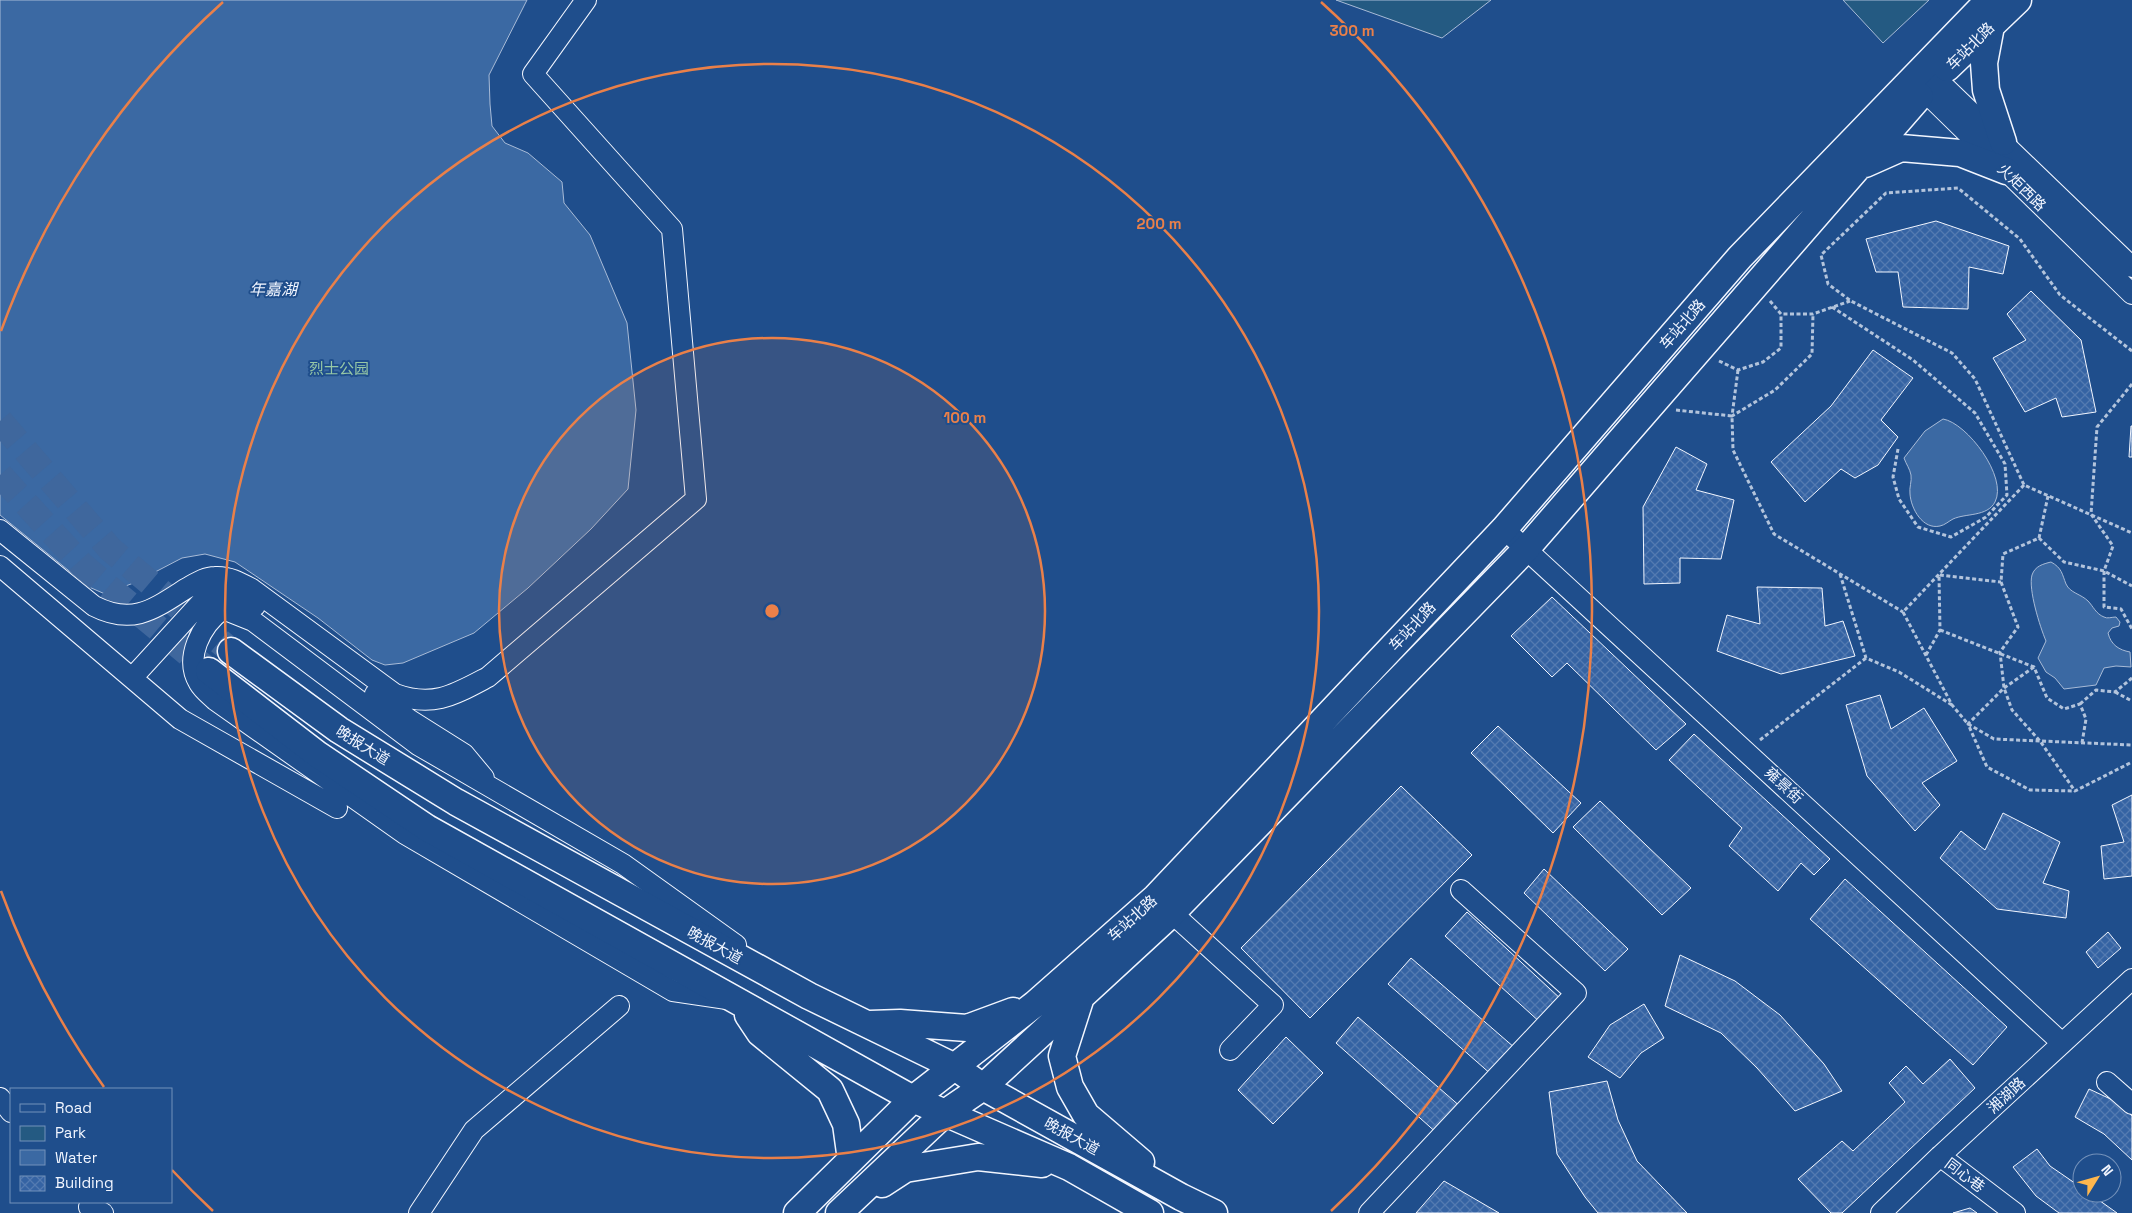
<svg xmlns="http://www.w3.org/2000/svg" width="2132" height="1213" font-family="'Space Grotesk','Noto Sans SC',sans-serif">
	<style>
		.park { fill: #245a82; stroke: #a8bbd7 }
		.water { fill: #3b69a3; stroke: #a8bbd7 }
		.building { fill: url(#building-cross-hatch); stroke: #f2f6ff }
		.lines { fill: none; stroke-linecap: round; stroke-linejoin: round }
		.major-tunnel { stroke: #3f679d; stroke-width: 26; stroke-dasharray: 26 13; stroke-linecap: butt }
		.minor-casing { stroke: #f2f6ff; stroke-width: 22 }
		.major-casing { stroke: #f2f6ff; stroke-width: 29 }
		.path { stroke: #b3c4dc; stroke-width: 3; stroke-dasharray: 4 2.5; stroke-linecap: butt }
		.minor { stroke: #1f4e8c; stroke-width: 20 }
		.major { stroke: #1f4e8c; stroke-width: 26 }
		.ring { fill: none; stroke: #ea8049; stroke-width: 2.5 }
		.labels { text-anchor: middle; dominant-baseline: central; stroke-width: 4; stroke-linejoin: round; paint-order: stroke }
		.street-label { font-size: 15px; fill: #f2f6ff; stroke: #1f4e8c }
		.park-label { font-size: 15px; fill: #97c8a6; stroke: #1f4e8c }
		.water-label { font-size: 16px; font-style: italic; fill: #f2f6ff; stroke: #1f4e8c }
		.centre { fill: #ea8049; stroke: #1f4e8c; stroke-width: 2.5 }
		.ring-label { font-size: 15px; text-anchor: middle; font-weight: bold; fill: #ea8049; stroke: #1f4e8c; stroke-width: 4; stroke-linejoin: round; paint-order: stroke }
	</style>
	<defs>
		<pattern id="building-cross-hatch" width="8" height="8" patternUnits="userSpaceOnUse" patternTransform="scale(1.25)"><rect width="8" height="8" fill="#3563a3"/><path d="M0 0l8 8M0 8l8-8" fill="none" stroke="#537ab1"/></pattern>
	</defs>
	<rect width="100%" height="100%" fill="#1f4e8c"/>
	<path class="park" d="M1336,0h155l-49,38z
		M1843,0h86l-46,43z"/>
	<path class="water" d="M0,0h527l-38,75 1,29 2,22 13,17 23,10 34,29 2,21 26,32 37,88 9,87 -8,79 -37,40 -63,59 -54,45 -71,30 -18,2 -13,-5 -54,-42 -83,-56 -30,-8 -23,4 -46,24 -31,12 -16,-7 -89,-72z
		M1943,419c24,4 65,58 52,83 -8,15 -29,11 -42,17 -4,2 -8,6 -13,7 -17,4 -29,-17 -30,-32 -1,-6 2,-13 1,-19 -1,-6 -5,-11 -7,-17l21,-27z
		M2051,562c11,6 11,12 15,22 4,9 15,10 22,17 5,5 8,13 16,16 3,2 8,0 12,0l4,5 -1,4 -7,2 -4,5c3,12 11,17 22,19l1,15 -15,-1 -12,2 -8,17 -32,4 -9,-11 -9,-6 -8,-14 8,-17c-6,-14 -18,-52 -14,-66 3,-9 11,-11 19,-13z"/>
	<path class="building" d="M1936,221l73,25 -6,28 -34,-7 -1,42 -65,-2 -5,-35h-22l-10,-33z
		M2031,291l50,49 15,72 -34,5 -6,-19 -31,14 -32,-54 33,-18 -19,-26z
		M1873,350l40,28 -32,42 17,17 -20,28 -23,13 -14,-9 -36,33 -34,-40 60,-56z
		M2131,426h1v31h-3z
		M1676,447l31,17 -11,26 38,10 -13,59 -41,-1v25l-36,1 -1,-77z
		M1757,587l65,1 3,38 18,-5 12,35 -74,18 -64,-23 10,-36 33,9z
		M1552,597l134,127 -30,26 -89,-87 -15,14 -41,-41z
		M1880,695l11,34 33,-21 33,53 -35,22 18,22 -25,26 -48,-55 -21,-71z
		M1498,726l83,77 -28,30 -82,-80z
		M1694,734l136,125 -16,16 -13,-12 -23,28 -49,-45 13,-18 -73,-68z
		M1401,786l71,69 -162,163 -69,-70z
		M2132,795v81l-28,3 -3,-33 23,-4 -12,-37z
		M1600,801l91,87 -29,27 -89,-88z
		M2003,813l57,29 -17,41 26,8 -3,27 -69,-9 -57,-51 21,-27 24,19z
		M1544,869l84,80 -23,22 -81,-78z
		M1845,879l162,148 -34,38 -163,-146z
		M1467,912l96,89 -21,23 -97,-88z
		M2108,932l13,16 -23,20 -12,-16z
		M1680,955l55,26 45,34 44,49 18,27 -47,20 -38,-43 -36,-35 -56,-27z
		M1411,958l104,90 -23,27 -104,-91z
		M1644,1004l20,34 -23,15 -21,25 -32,-21 22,-32z
		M1358,1017l104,91 -23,27 -103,-92z
		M1286,1037l37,36 -50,51 -35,-34z
		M1950,1059l25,29 -133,125h-11l-33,-34 44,-38 11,10 52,-49 -16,-19 17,-17 17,18z
		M1607,1081l11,39 19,41 50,52h-89l-13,-16 -28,-43 -8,-62z
		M2089,1089l28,13 15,14v44l-28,-26 -29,-17z
		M2037,1149l13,17 32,22v5h7l28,20h-58l-23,-17 -23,-29z
		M1444,1181l55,32h-83z
		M1970,1208l7,5h-24z"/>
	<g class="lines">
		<path class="major-tunnel" d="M0,421l110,128 121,102
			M0,475l82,90 127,106"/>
		<g class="minor-casing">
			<path id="minor" d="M1924,67l208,200
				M1914,81l218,213
				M1504,529l558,514
				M0,530l94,76c39,20 60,3 93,-18 9,-5 18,-11 28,-11 14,-1 26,6 37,12l143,105c38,14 59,1 93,-17l208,-178 -24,-270 -139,-155 53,-74
				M0,566l180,153 157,89
				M132,678l75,-82 33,-1 15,11
				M375,694l35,26 54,34 20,24
				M1162,904l111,101 -43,45
				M727,999l-54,-8 -268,-157 -190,-134c-5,-5 -12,-10 -16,-17 -15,-25 2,-58 24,-74l30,12 165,124 205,119 113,81
				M2107,1082l25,22
				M0,1098l11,14
				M1940,1156l75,57
				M89,1207l14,6
				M419,1213l55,-83 145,-124
				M1369,1213l207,-220 -115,-103
				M1881,1213l59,-57 192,-177"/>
		</g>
		<g class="major-casing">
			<path id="major" d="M1991,26l-7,37 2,27 17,52
				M1947,68l71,-68
				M1865,164l36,-16 59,5 46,18
				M231,651l108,79 117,72 353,194 146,71 28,20 198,110 33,16
				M209,671l108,83 110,74 486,271 156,68 81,46
				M1080,1000l-18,56 8,31 16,28 55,47
				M748,1015l12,18 70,57 16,34 5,36
				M870,1024l30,-1 67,5 46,-17
				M882,1184l23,-15 73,-12 64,7
				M797,1213l116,-114 122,-95 121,-107 348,-368 236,-272 249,-257
				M839,1213l106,-100 38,-26 188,-173 355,-365 394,-453"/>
		</g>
		<path class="path" d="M1770,301l11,13h32l37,-13
			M1832,307l81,53 62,53 30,51 2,31 -21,22 -35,20 -33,-10 -19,-28 -6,-22 5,-28
			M2132,351l-72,-56 -40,-56 -62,-51 -72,5 -65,62 7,29 23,17 101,52 23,26 49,106 108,48
			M1719,361l19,9 25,-8 18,-14v-34
			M1738,370l-6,46 43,-26 37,-36 1,-40
			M2132,384l-35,43 -6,87 22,32 -9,25v36l17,2 11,20
			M1676,410l56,6 1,34 41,84 129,78
			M2024,485l-121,127 49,93 16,19 26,15 138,6
			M2048,496l-9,42 -36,16 -2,28 17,45 -18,25 4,36 8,22 28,31 35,50
			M2039,538l25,24 40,9 28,15
			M1840,574l26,84 33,14 53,33
			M1940,630l94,37 13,31 17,11 16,-5 6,15 -4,24
			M1926,655l14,-25 -1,-55 62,7
			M2034,667l-30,21 -36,36 19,43 43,23 45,1 57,-29
			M2115,692l17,9
			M2080,704l16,-14 19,2 17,-14
			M1760,740l106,-82"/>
		<use href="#minor" class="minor"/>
		<use href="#major" class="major"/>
	</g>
	<circle cx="772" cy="611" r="273" fill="#ea8049" fill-opacity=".12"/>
	<g class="ring">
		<circle cx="772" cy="611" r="273"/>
		<circle cx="772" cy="611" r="547"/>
		<path d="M213 1211A820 820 0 0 1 172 1170M104 1087A820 820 0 0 1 1 891M1 331A820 820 0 0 1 223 2M1321 2A820 820 0 0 1 1331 1211"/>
	</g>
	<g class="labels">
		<g class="street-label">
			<text transform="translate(1970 46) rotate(-45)">车站北路</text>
			<text transform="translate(2022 187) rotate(44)">火炬西路</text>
			<text transform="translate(1682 324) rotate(-49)">车站北路</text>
			<text transform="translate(1412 626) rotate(-47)">车站北路</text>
			<text transform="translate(363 745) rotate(32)">晚报大道</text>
			<text transform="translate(1784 785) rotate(43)">雍景街</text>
			<text transform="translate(1132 918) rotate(-42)">车站北路</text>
			<text transform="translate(715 945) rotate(29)">晚报大道</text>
			<text transform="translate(2006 1095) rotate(-43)">湘湖路</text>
			<text transform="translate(1072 1136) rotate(29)">晚报大道</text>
			<text transform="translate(1965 1175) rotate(37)">同心巷</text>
		</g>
		<g class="park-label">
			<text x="339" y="368">烈士公园</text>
		</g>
		<g class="water-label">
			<text x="273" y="289">年嘉湖</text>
		</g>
	</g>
	<circle cx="772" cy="611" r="8" class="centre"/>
	<g class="ring-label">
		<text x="1352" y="36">300 m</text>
		<text x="1159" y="229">200 m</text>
		<text x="965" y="423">100 m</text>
	</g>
	<rect x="10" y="1088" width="162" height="115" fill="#1f4e8c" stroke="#7391ba"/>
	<rect x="20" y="1104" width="25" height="8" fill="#1f4e8c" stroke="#7391ba"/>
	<text x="55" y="1113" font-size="15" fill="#f2f6ff">Road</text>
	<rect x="20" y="1126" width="25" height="15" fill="#245a82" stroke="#7391ba"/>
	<text x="55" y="1138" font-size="15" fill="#f2f6ff">Park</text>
	<rect x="20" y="1150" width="25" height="15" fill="#3b69a3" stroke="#7391ba"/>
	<text x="55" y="1163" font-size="15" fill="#f2f6ff">Water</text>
	<rect x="20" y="1176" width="25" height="15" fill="url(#building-cross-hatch)" stroke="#7391ba"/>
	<text x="55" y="1188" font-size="15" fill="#f2f6ff">Building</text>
	<g transform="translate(2097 1178) rotate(53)"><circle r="24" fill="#1f4e8c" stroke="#7391ba"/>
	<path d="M0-4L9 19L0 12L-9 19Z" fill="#ffb74d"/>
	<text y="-8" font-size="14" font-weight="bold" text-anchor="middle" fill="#f2f6ff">N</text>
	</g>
</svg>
